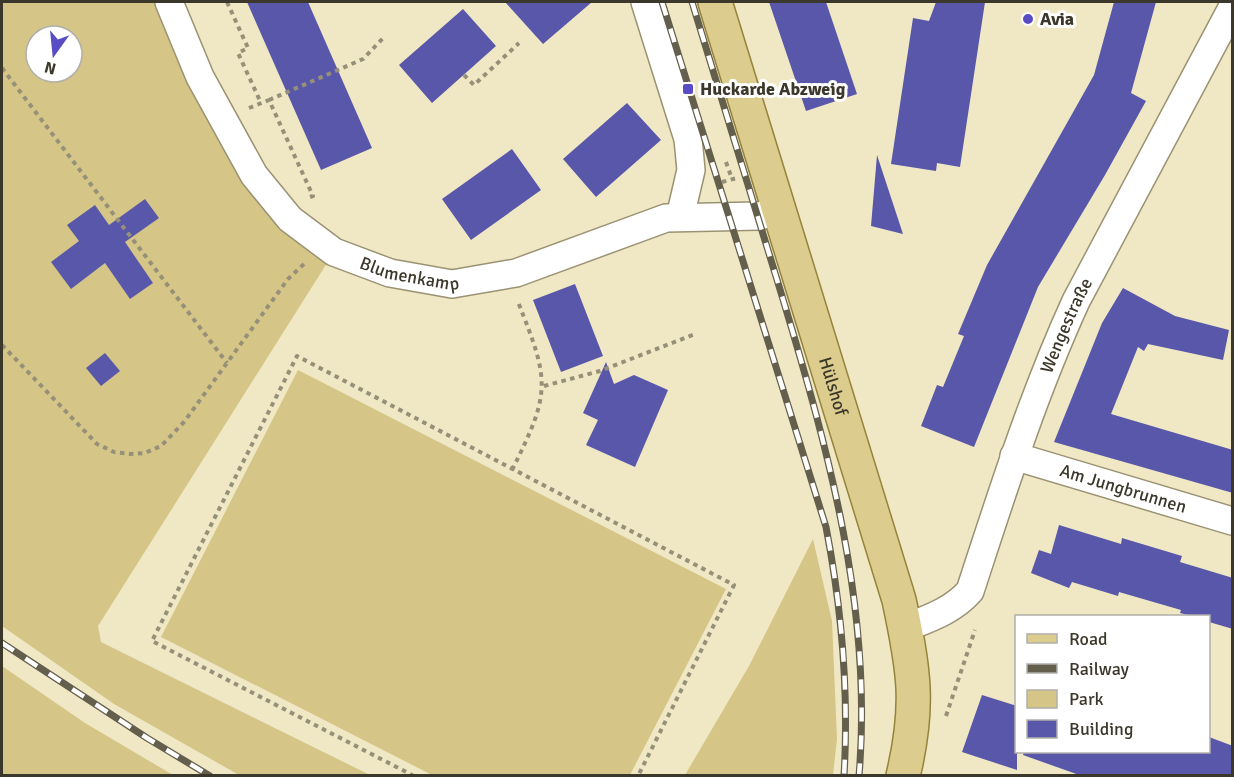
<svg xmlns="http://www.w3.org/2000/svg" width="1234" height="777" font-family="Signika,sans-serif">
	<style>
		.green { fill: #d5c587; fill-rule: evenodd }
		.building { fill: #5957a9 }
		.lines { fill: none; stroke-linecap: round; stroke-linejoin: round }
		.street-casing { stroke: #9a9272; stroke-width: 30 }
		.primary-casing { stroke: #94833a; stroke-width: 36 }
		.path { stroke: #969078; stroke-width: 4; stroke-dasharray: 4.5 4.5; stroke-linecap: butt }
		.street { stroke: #fff; stroke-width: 27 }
		.primary { stroke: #dccd8e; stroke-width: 33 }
		.rail-casing { stroke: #645f4d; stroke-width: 7 }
		.rail { stroke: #fff; stroke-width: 4.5; stroke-dasharray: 14; stroke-linecap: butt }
		.poi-dot { fill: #584dc5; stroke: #fff; stroke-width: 2 }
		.labels { text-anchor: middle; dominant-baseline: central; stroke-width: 6; stroke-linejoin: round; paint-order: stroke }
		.poi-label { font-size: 18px; font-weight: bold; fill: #3b372a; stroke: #fff; text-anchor: start }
		.street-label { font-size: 18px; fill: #3b372a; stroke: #fff }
	</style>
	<rect width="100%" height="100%" fill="#f0e8c5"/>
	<path class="green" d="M2,2h167l52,118 113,132 -236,374 3,16 269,133h-131l-125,-71 -112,-78zM36,36h36v36h-36z
		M298,370l428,219 -96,186h-198l-271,-138z
		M813,539l19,82 5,118 -4,36h-148l64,-109z
		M2,666l83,57 88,52h-171z"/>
	<path class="building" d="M247,2h61l64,146 -51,22z
		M505,2h87l-49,42z
		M769,2h57l31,92 -51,17z
		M936,2h49l-25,165 -23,-4 -1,8 -45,-7 22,-146 16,3z
		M1114,2h42l-25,91 15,8 -41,74 -67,112 -64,160 -53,-21 16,-41 6,2 21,-51 -6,-2 29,-69 107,-190z
		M463,9l33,37 -64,57 -33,-38z
		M627,103l34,37 -65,57 -33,-38z
		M512,149l29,41 -70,50 -29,-41z
		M877,155l26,79 -32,-8z
		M145,199l14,19 -34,24 28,41 -23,16 -25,-36 -34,26 -20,-27 28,-21 -12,-16 28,-20 14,20z
		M575,284l28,72 -42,16 -28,-72z
		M1123,288l52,28 54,14 -6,30 -75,-16 -4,7 -6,-4 -27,67 122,36v43l-179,-51 48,-119z
		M105,353l15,18 -19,15 -15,-18z
		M606,362l8,22 20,-9 34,15 -33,77 -49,-22 12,-25 -15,-7z
		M1059,525l62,19 1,-6 60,18 -2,6 53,16v51l-24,-7v-6h-17l-12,-3 1,-3 -62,-18 -1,4 -46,-14 -3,6 -38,-15 8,-23 12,4z
		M982,695l35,11v64l-55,-18z
		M1209,737l24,9v30h-151l-59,-21 1,-3h185z"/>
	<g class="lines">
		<g class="street-casing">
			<g id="street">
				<path id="s1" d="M169,2l31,75 54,98 36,44 44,33 56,21 62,11 64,-11 150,-55 93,-2 22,-5"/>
				<path d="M645,2l43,137 3,31 -11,47"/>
				<path id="s2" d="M1014,456l218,65"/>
				<path id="s3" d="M905,628c25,-10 47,-17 65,-37 32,-98 63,-196 106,-290l156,-293"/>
			</g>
		</g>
		<g class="primary-casing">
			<g id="primary">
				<path id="s4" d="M715,2l184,598c15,70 21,105 4,176"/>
			</g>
		</g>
		<path class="path" d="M227,2l21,46 -10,5 23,50
			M2,68l225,295
			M464,75l10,10 45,-42
			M269,100l94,-41 21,-22
			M249,108l20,-8 44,96 -3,1
			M726,162l6,17
			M722,182l15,-4
			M2,345l95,99 17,8 17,2 14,-1 16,-7 23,-24 104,-143 16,-15
			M544,386l56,-15 95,-37
			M512,470c39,-78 38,-88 6,-168
			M946,716l29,-86
			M414,776l-262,-135 145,-285 437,229 -96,191"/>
		<use href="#street" class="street"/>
		<use href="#primary" class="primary"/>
		<g class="rail-casing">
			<path id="rail" d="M662,2l164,525c16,83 23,164 18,249
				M692,2c30,98 60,196 90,294 47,156 91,315 77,480
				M2,643l145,95 63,38"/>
		</g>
		<use href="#rail" class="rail"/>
	</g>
	<g class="poi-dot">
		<circle cx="1028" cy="19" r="6"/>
		<rect x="682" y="83" width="12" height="12" rx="3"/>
	</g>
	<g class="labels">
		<g class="poi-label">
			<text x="1040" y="19">Avia</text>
			<text x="700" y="89">Huckarde Abzweig</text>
		</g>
		<g class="street-label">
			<text stroke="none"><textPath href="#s1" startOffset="384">Blumenkamp</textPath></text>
			<text stroke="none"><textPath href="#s3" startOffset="358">Wengestraße</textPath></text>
			<text stroke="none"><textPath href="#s4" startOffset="402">Hülshof</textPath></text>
			<text stroke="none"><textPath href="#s2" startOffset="114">Am Jungbrunnen</textPath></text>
		</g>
	</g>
	<rect width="1234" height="777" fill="none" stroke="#3b372a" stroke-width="6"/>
	<rect x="1015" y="615" width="195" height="138" fill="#ffffff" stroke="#b1afaa" stroke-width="1.5"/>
	<rect x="1027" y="634" width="30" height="9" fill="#dccd8e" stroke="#b1afaa" stroke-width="1.5"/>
	<text x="1069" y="645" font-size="18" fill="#3b372a">Road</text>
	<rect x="1027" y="664" width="30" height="9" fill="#645f4d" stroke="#b1afaa" stroke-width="1.5"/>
	<text x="1069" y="675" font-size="18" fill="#3b372a">Railway</text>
	<rect x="1027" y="690" width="30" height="18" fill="#d5c587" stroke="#b1afaa" stroke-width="1.5"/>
	<text x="1069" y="705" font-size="18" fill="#3b372a">Park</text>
	<rect x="1027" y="720" width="30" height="18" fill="#5957a9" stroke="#b1afaa" stroke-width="1.5"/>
	<text x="1069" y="735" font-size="18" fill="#3b372a">Building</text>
	<g transform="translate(54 54) rotate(195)"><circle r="28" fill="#ffffff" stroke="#b1afaa" stroke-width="1.5"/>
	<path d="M0-4.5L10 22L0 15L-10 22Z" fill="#584dc5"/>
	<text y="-9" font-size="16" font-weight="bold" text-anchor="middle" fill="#3b372a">N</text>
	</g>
</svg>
